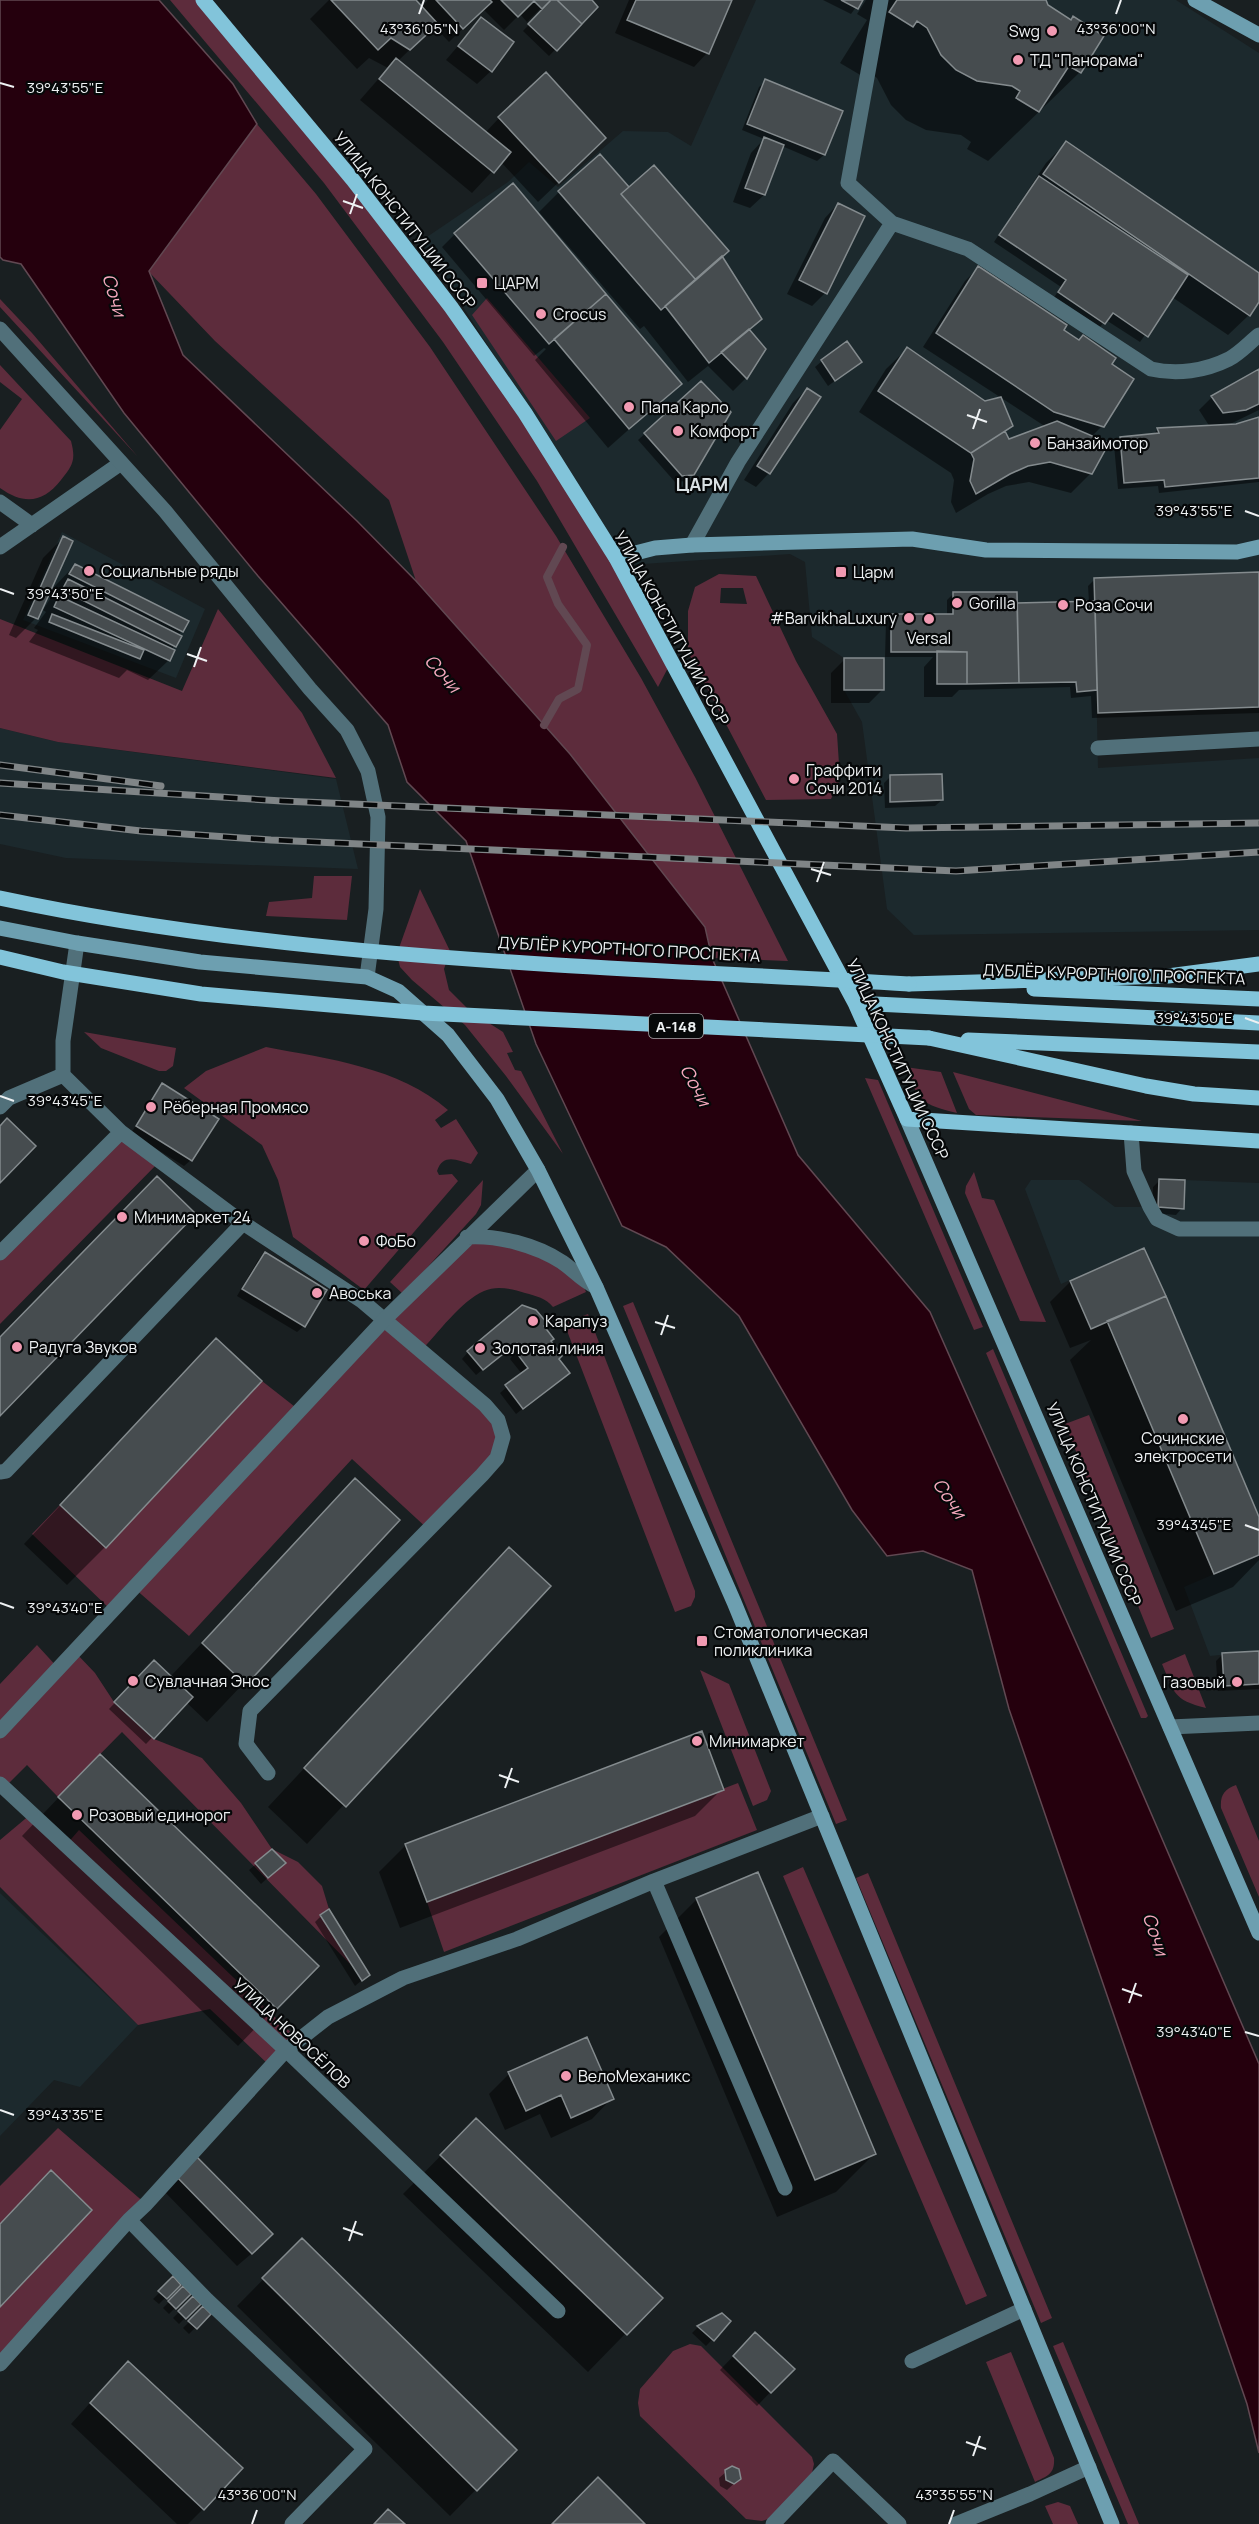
<svg xmlns="http://www.w3.org/2000/svg" width="1259" height="2524" font-family="Manrope,sans-serif">
	<style>
		.built { fill: #1c292d }
		.green { fill: #5d2c3c; fill-rule: evenodd }
		.water { fill: #25000d; stroke: #614852; stroke-width: 1.5 }
		.shadow { fill: #0007 }
		.lines { fill: none; stroke-linecap: round; stroke-linejoin: round }
		.stream { stroke: #614852; stroke-width: 8 }
		.building { fill: #464c4f; stroke: #848b8e; stroke-width: 1.5 }
		.lane { stroke: #51707a; stroke-width: 15 }
		.street { stroke: #51707a; stroke-width: 15 }
		.secondary { stroke: #6d9fb0; stroke-width: 15 }
		.primary { stroke: #82c4da; stroke-width: 15 }
		.rail-casing { stroke: #808587; stroke-width: 7 }
		.rail { stroke: #060809; stroke-width: 4.5; stroke-dasharray: 14; stroke-linecap: butt }
		.primary-bridge { stroke: #82c4da; stroke-width: 15 }
		.ticks { fill: none; stroke: #eef1f3; stroke-width: 2 }
		.poi-dot { fill: #f19ab2; stroke: #060809; stroke-width: 2 }
		.labels { text-anchor: middle; dominant-baseline: central; stroke-width: 4.5; stroke-linejoin: round; paint-order: stroke }
		.shield { fill: #060809; stroke: #a8abad; stroke-width: 1.5 }
		.shield-label { font-size: 15px; font-weight: bold; fill: #eef1f3 }
		.poi-label { font-size: 16px; fill: #eef1f3; stroke: #060809; text-anchor: start }
		.street-label { font-size: 16px; fill: #eef1f3; stroke: #060809 }
		.water-label { font-size: 18px; font-style: italic; fill: #f6a9be; stroke: #060809 }
		.neighbourhood-label { font-size: 18px; font-weight: bold; fill: #d9e0e3; stroke: #060809 }
		.ticks-label { font-size: 15px; text-anchor: middle; fill: #eef1f3; stroke: #060809; stroke-width: 4.5; stroke-linejoin: round; paint-order: stroke }
	</style>
	<rect width="100%" height="100%" fill="#191f21"/>
	<path class="built" d="M756,0h420l83,53v519l-165,6 4,190 161,-10v172l-345,5 -27,-26 -25,-187 -18,-32v-32l-32,-21 -7,-75 -15,-8 -162,11 -207,-324 87,-59 21,-20 29,25 65,-56 45,1 23,14z
		M62,532l143,77 -29,69 -153,-58z
		M0,728l58,14 278,37 22,90 -292,-11 -66,-14z
		M1159,1179l100,4v334l-115,-269 -83,36 -36,-95 6,-9h48l36,27h42z
		M1259,1555v96l-49,5 -26,-69z
		M0,1893l138,132 -58,62 -26,-7 -54,56z"/>
	<path class="green" d="M159,0l74,84 24,40 59,70 114,153 126,189 85,142 54,99 93,184 -76,-3 -7,-31 -135,-173 -154,-173 -27,-81 -174,-159 -67,-70 103,-139z
		M170,0h33l313,398 155,264 -13,25 -121,-206 -94,-139 -119,-159z
		M487,298l103,120 -34,23 -84,-126z
		M0,299l32,34 106,124 -138,-150z
		M0,365l71,76c5,19 2,24 -10,39 -18,23 -37,25 -61,8v-58l22,-31 -22,-17z
		M719,574l37,2 40,85 41,73 3,45 -9,20 -65,1 -78,-148v-41l7,-24zM721,588h22l4,16 -27,-1z
		M218,609l84,104 34,65 -278,-36 -58,-14v-109l182,72z
		M314,876h38l-5,44 -81,-4 3,-14 43,-4z
		M420,889l30,62 -6,18 5,21 21,21 33,21 10,20 -6,1 8,17 6,1 42,83 -57,-78 -41,-51 -53,-45 -12,-13 -2,-8 1,-11z
		M84,1032l92,16 -3,18 -7,5h-7l-58,-23z
		M266,1047c62,12 133,20 182,63l-13,10 6,8 15,-9 22,34 -7,11c-14,-4 -28,-11 -34,7l2,4 13,-1 6,7 -94,109 -71,-53 -15,-57 -16,-35 -78,-57 22,-17z
		M905,1067l36,5 16,41c-35,-8 -39,-13 -52,-46z
		M953,1072l189,49 -166,-6 -7,-6z
		M865,1078l13,2 105,247 -9,3z
		M121,1132l39,29 -160,163v-71z
		M974,1172l8,26 12,2 52,122 -26,-1 -55,-128 1,-7z
		M483,1180l-2,25 -5,9 -73,80 -13,-12z
		M464,1239l64,8 53,33 5,12 -33,15c-7,-9 -17,-11 -28,-14 -13,-4 -28,-8 -41,-2 -22,9 -47,43 -64,61l78,68 -1,38 -68,72 -77,-71 -163,177 -55,-48 -22,23 -80,-77 28,-29 46,43 156,-167 37,29z
		M633,1302l214,518 -11,4 -213,-518z
		M588,1314l107,277v6l-4,9 -16,6 -111,-289z
		M993,1349l155,367 -2,2h-5l-155,-365z
		M1089,1415l85,214 -23,9 -86,-214z
		M37,1645l22,24 16,-17 20,21 19,29 40,37 48,19 39,45 31,46 26,13 24,24 7,23 -9,6 35,54 -233,-237 -64,65 -31,-32 -23,23 -4,-4v-100z
		M1185,1654l21,54c-33,-8 -32,-16 -44,-44z
		M700,1670l29,14 42,107 -4,9 -14,6z
		M738,1783l19,47 -313,122 -17,-50z
		M1236,1785l23,56v56l-38,-89c-1,-12 3,-19 15,-23z
		M31,1814l35,31 13,-15 220,210 -28,27 -61,-58 -72,16 -138,-138v-47z
		M803,1867l184,429 -21,9 -183,-429z
		M868,1873l184,445 -11,5 -185,-445z
		M58,2128l88,76 -146,160v-178z
		M1063,2342l76,182h-11l-75,-178z
		M690,2344l11,2 111,111 2,7 -2,9 -41,45 -9,3 -16,-2 -106,-103 -2,-13 2,-14 33,-38z
		M1011,2352l43,106c1,16 -6,18 -19,24l-49,-120z
		M1058,2502l12,4 8,18h-25l-8,-18z"/>
	<path class="water" d="M0,0h159l74,84 24,40 -108,147 34,84 174,166 59,60 154,173 135,173 7,31 86,197 132,157 199,450 130,302v389l-12,-49 -238,-695 -37,-139 -49,-19 -36,5 -35,-46 -113,-194 -73,-69 -44,-21 -86,-182 -70,-203 -59,-59 -19,-57 -130,-149 -134,-163 -103,-149 -18,-4 -3,-3z"/>
	<path class="shadow" d="M329,0h85l7,7 7,-7h161l7,7 -47,49 -26,-25 19,-20 -2,-2 -13,13 -7,-8 -16,16 -21,-21 -34,33 -15,-16 -36,35 87,72 14,-15 85,40 -46,44 -37,-40 -29,31 -112,-93 28,-32 -19,-10 -12,11 -47,-50z
		M629,0h101l-23,53 -13,14 -79,-34z
		M823,0h38l-10,14z
		M866,0h178l3,6 23,15 3,-3 29,18 -22,36 -92,89 -21,-12 4,-7 -10,-7 -35,-5 -20,-10 -15,-15 -14,-27 -10,-7 -5,5 -22,-13 27,-43 -10,-6z
		M481,19l10,52 -14,13 -31,-24z
		M766,81l75,31 -17,43 -7,6 -35,-15 -18,49 -14,13 -17,-6 18,-49 13,-14 -22,-9 17,-43z
		M1066,143l193,132v25l-10,15 -21,20 -56,-38 -32,45 -34,-22 -8,9 -45,-30 8,-12 -67,-45 52,-79z
		M627,187l94,70 27,73 -2,48 -13,13 -25,-25 -20,16 -44,-56 -4,3 -101,-117 20,-20z
		M838,204l-13,89 -13,13 -25,-12 38,-76z
		M455,234l225,150 -72,64 -73,-88 11,-11 -2,-1 -10,8 -92,-109z
		M978,268l132,96 -8,62 -11,11v36l-20,20 -42,-11 -23,4 -18,8 -32,19 -5,-11 3,-22 -3,-7 -92,-61 27,-43 21,-20 105,77 -8,7 5,8 37,-14 -123,-80 42,-66z
		M822,361l38,1 -32,24 -13,-19z
		M1259,370v40l-33,16 33,-7v63l-100,11 -1,-7 -40,3 -4,-44 6,-7 32,-2 6,-7 52,-2 -11,-17 13,-13z
		M701,383l-8,91 -7,7 -11,1 -37,-42z
		M807,389l-38,84 -13,14 -12,-7 49,-77z
		M63,538l-27,80 -20,20 -7,-3 34,-77z
		M75,565l107,66 -5,5 -8,24 -21,20 -21,-10 -8,8 -90,-36 9,-12 -4,-2 12,-16 -3,-2 9,-14 -2,-1 5,-9z
		M1259,574v139l-167,5 -1,-22 -20,2 -1,-11 -111,3 -7,7h-28v-30l9,-10h-48l1,-35 6,-6h55v-16l6,-6 62,10 74,-2 -1,-16 7,-7z
		M844,660l39,29 -14,14h-38v-30z
		M890,777l52,23 -7,6 -50,2 -1,-25z
		M163,1085l28,75 -7,6 -53,-33z
		M1159,1181l23,27 -6,7 -24,-2 1,-26z
		M1143,1250l116,271v39l-26,27 -57,24 -106,-251 21,-20 -21,8 -20,-46 20,-20z
		M265,1254l39,72 -7,6 -60,-36 21,-36z
		M542,1326l15,33 11,14 -52,41 -16,-21 22,-19 -12,-15 4,-5 -5,-6 -33,27 -14,-16 6,-7z
		M216,1340l-111,207 -38,38 -43,-41z
		M355,1480l43,40 -191,202 -21,-20 -40,42 -37,-35 45,-47 16,15z
		M509,1549l40,37 -242,258 -39,-37z
		M1259,1652v37l-41,2 -2,-30 7,-7z
		M722,1789l-27,27 -295,112 -21,-56 27,-27z
		M62,1794l254,172 -78,80 -216,-210z
		M272,1851l5,18 -16,15 -12,-14z
		M697,1899l177,255 -38,38 -59,25 -118,-280z
		M321,1916l47,59 -13,11 -40,-64z
		M509,2074l103,24 -20,21 -41,19 -11,-24 -35,16 -16,-36z
		M476,2120l184,178 -72,74 -185,-178z
		M180,2168l78,80 -21,18 -76,-78z
		M302,2240l213,210 -65,66 -213,-210z
		M173,2279l6,5 -20,20 -6,-5z
		M183,2288l6,6 -20,20 -6,-6z
		M193,2298l6,6 -20,20 -6,-6z
		M203,2308l6,6 -20,20 -6,-6z
		M722,2314l7,8 -23,24 -14,-13 6,-6z
		M742,2347l51,22 -36,37 -37,-36z
		M108,2383l95,126 -15,15h-11l-106,-100z
		M726,2472l13,7 -12,11 -7,-4 -1,-8z"/>
	<g class="lines">
		<path class="stream" d="M544,725l15,-26 19,-10 9,-44 -29,-41 -11,-27 16,-30"/>
	</g>
	<path class="building" d="M331,0h85l22,24 -28,26 -19,-12 -13,12z
		M436,0h54l2,2 -29,27z
		M501,0h50l-9,9 -8,-8 -16,16z
		M551,0h6l25,24 -25,27 -29,-27z
		M557,0h35l6,7 -16,17z
		M636,0h96l-23,54 -82,-34z
		M841,0h22l-5,9z
		M897,0h149l2,5 23,15 2,-4 31,20 -23,37 -12,-7 -30,46 -23,-14 4,-7 -8,-5 -35,-5 -21,-11 -15,-15 -14,-27 -10,-7 -4,6 -24,-15z
		M481,17l33,25 -22,30 -34,-26z
		M396,58l115,94 -17,21 -115,-94z
		M546,72l60,66 -47,45 -61,-66z
		M765,79l78,32 -18,44 -78,-31z
		M764,137l20,8 -19,50 -20,-7z
		M1066,141l193,132v29l-9,14 -207,-142z
		M600,154l29,33 -8,7 75,86 -35,30 -103,-119z
		M654,165l75,86 -33,29 -75,-86z
		M1039,176l149,99 -40,62 -35,-24 -8,11 -47,-32 8,-12 -67,-45z
		M513,183l93,111 -57,50 -95,-111z
		M838,203l27,13 -38,78 -28,-14z
		M722,256l40,63 -53,44 -44,-57z
		M978,266l89,59 -3,5 15,10 4,-5 33,23 -4,6 22,15 -30,48 -50,-15 -118,-79z
		M606,294l76,90 -53,45 -75,-90z
		M749,329l17,20 -19,30 -26,-27z
		M847,341l15,21 -27,19 -14,-21z
		M907,347l78,54 16,-4 12,29 -42,27 -93,-62z
		M1259,369v35l-13,6 -23,3 -12,-17z
		M701,381l30,31 -37,63 -12,1 -38,-43z
		M807,388l14,9 -51,77 -13,-8z
		M1259,417v61l-94,9 -1,-7 -40,3 -4,-46 39,-4 -2,-5 79,-4z
		M1057,421l52,22 -17,31 -42,-12 -22,4 -18,8 -34,20 -6,-13 4,-22 -3,-6 34,-22 4,8z
		M63,536l10,5 -35,78 -10,-4z
		M75,564l114,57 -6,11 -114,-58z
		M1259,572v135l-161,6 -4,-135z
		M68,579l114,57 -6,11 -114,-57z
		M953,592h64l2,91 -52,1v-32h-76v-38h62z
		M59,596l116,54 -5,11 -116,-54z
		M1095,601l2,89 -20,2 -1,-10 -57,1 -2,-80z
		M52,614l92,36 -4,9 -91,-37z
		M937,651l30,1v32h-30z
		M844,658h40v32h-40z
		M942,774l1,26 -53,2v-27z
		M162,1083l57,36 -27,42 -56,-35z
		M7,1118l29,28 -36,37v-57z
		M157,1176l39,38 -196,202v-79z
		M1159,1179l26,1 -1,29 -26,-2z
		M1144,1248l22,48 -75,33 -21,-48z
		M265,1252l62,38 -22,37 -63,-38z
		M1166,1296l93,221v38l-45,19 -107,-253z
		M522,1305l14,5 11,13 -3,3 10,13 -3,2 11,15 -3,3 11,14 -47,36 -18,-24 23,-17 -13,-17 5,-4 -3,-4 -34,27 -16,-19z
		M216,1338l46,43 -156,167 -46,-43z
		M355,1478l45,42 -154,165 -44,-42z
		M509,1547l42,39 -205,221 -42,-39z
		M1259,1651v33l-35,2 -2,-33z
		M154,1660l39,37 -39,42 -40,-37z
		M702,1731l22,59 -297,112 -22,-58z
		M100,1754l219,212 -42,43 -219,-212z
		M272,1849l14,14 -18,15 -13,-15z
		M758,1872l118,282 -61,26 -119,-282z
		M329,1909l41,66 -8,6 -42,-66z
		M587,2037l27,62 -43,19 -10,-23 -35,16 -18,-39z
		M476,2118l187,180 -36,37 -187,-180z
		M193,2153l80,81 -21,20 -78,-80z
		M51,2170l41,40 -92,97v-83z
		M302,2238l215,212 -40,41 -215,-213z
		M173,2276l8,9 -14,14 -9,-8z
		M183,2286l8,8 -15,15 -8,-8z
		M193,2296l8,8 -15,15 -8,-8z
		M203,2306l8,8 -14,15 -9,-8z
		M722,2313l9,8 -17,20 -17,-15z
		M755,2332l40,37 -24,24 -38,-37z
		M128,2361l115,107 -39,42 -114,-107z
		M732,2466l7,3 2,10 -7,5 -8,-4 -1,-10z
		M598,2477l47,47h-93z
		M388,2509l17,15h-31z"/>
	<g class="lines">
		<path class="lane" d="M881,0l-33,183 44,40
			M0,502l32,23
			M692,545l46,-83 154,-239 76,26 183,120c26,6 54,2 78,-10 11,-6 21,-17 30,-24
			M0,547l121,-84
			M1098,748l161,-9
			M77,943l-14,98v34l58,57 122,91 119,78 123,104 13,15 5,17 -6,21 -15,17 -232,236 -4,33 22,29
			M0,1107l9,-9 54,-23
			M1131,1133l3,38 16,36 7,12 22,10h80
			M0,1253l121,-121
			M0,1472l6,-1 237,-248
			M0,1784l286,266 272,261
			M654,1881l131,307
			M129,2220l78,80 158,149 -73,75
			M912,2361l112,-52
			M0,2364l129,-144 17,-16 140,-154 42,-33 75,-39 114,-39 137,-58 168,-65
			M773,2524l60,-63 66,63
			M956,2524l74,-30 59,-27"/>
		<path class="street" d="M0,329l165,182 145,178 37,41 21,41 10,46 -2,92 -9,68
			M467,1237c31,-2 69,8 95,25 13,9 19,18 34,25
			M1170,1727l89,-4
			M0,1731l385,-412 153,-149"/>
		<path class="secondary" d="M1195,0l64,35
			M616,558l39,-10 37,-3 220,-6 74,11 251,2 22,-5
			M0,928l77,15 123,19 167,15 31,14 50,44 49,64 41,71 58,117 138,315 378,922
			M907,1119l352,814"/>
		<path class="primary" d="M203,0l150,180 98,127 74,106 91,145 239,445 52,116 352,22
			M909,984l259,-8 91,-12
			M1034,989l225,10
			M855,1003l404,20
			M929,1038l217,48 48,8 65,4
			M968,1040l291,12"/>
		<g class="rail-casing">
			<path id="rail" d="M0,765l161,21
				M0,783l282,18 624,27 353,-5
				M0,815l141,16 130,9 685,31 303,-19"/>
		</g>
		<use href="#rail" class="rail"/>
		<path class="primary-bridge" d="M0,898c296,63 607,68 909,86
			M0,957l63,15 138,22 222,19 506,25"/>
	</g>
	<path class="ticks" d="M419,14l5,-14M1116,14l5,-14M0,83l14,4M343,201l20,7M350,214l7,-20M967,415l20,7M973,429l7,-20M1245,511l14,5M0,589l14,5M187,654l20,7M194,667l7,-20M811,869l20,6M817,882l7,-20M1245,1018l14,5M0,1096l14,5M655,1322l20,6M661,1335l7,-20M1245,1525l14,5M0,1603l14,5M499,1775l20,7M505,1788l7,-20M1122,1989l20,7M1129,2003l7,-20M1245,2032l14,4M0,2110l14,5M343,2228l20,7M349,2241l7,-20M966,2442l20,7M973,2456l7,-20M252,2524l5,-14M949,2524l5,-14"/>
	<g class="poi-dot">
		<circle cx="1052" cy="31" r="6"/>
		<circle cx="1018" cy="60" r="6"/>
		<rect x="476" y="277" width="12" height="12" rx="3"/>
		<circle cx="541" cy="314" r="6"/>
		<circle cx="629" cy="407" r="6"/>
		<circle cx="678" cy="431" r="6"/>
		<circle cx="1035" cy="443" r="6"/>
		<circle cx="89" cy="571" r="6"/>
		<rect x="835" y="566" width="12" height="12" rx="3"/>
		<circle cx="957" cy="603" r="6"/>
		<circle cx="1063" cy="605" r="6"/>
		<circle cx="909" cy="618" r="6"/>
		<circle cx="929" cy="619" r="6"/>
		<circle cx="794" cy="779" r="6"/>
		<circle cx="151" cy="1107" r="6"/>
		<circle cx="122" cy="1217" r="6"/>
		<circle cx="364" cy="1241" r="6"/>
		<circle cx="317" cy="1293" r="6"/>
		<circle cx="533" cy="1321" r="6"/>
		<circle cx="17" cy="1347" r="6"/>
		<circle cx="480" cy="1348" r="6"/>
		<circle cx="1183" cy="1419" r="6"/>
		<rect x="696" y="1635" width="12" height="12" rx="3"/>
		<circle cx="133" cy="1681" r="6"/>
		<circle cx="1237" cy="1682" r="6"/>
		<circle cx="697" cy="1741" r="6"/>
		<circle cx="77" cy="1815" r="6"/>
		<circle cx="566" cy="2076" r="6"/>
	</g>
	<g class="labels">
		<rect class="shield" x="649" y="1014" width="54" height="24" rx="4.5"/>
		<g class="shield-label">
			<text x="676" y="1026">А-148</text>
		</g>
		<g class="poi-label">
			<text x="1040" y="31" text-anchor="end">Swg</text>
			<text x="1030" y="60">ТД "Панорама"</text>
			<text x="494" y="283">ЦАРМ</text>
			<text x="553" y="314">Crocus</text>
			<text x="641" y="407">Папа Карло</text>
			<text x="690" y="431">Комфорт</text>
			<text x="1047" y="443">Банзаймотор</text>
			<text x="101" y="571">Социальные ряды</text>
			<text x="853" y="572">Царм</text>
			<text x="969" y="603">Gorilla</text>
			<text x="1075" y="605">Роза Сочи</text>
			<text x="897" y="618" text-anchor="end">#BarvikhaLuxury</text>
			<text x="929" y="638" text-anchor="middle">Versal</text>
			<text x="806" y="770">Граффити<tspan x="806" dy="18">Сочи 2014</tspan></text>
			<text x="163" y="1107">Рёберная Промясо</text>
			<text x="134" y="1217">Минимаркет 24</text>
			<text x="376" y="1241">ФоБо</text>
			<text x="329" y="1293">Авоська</text>
			<text x="545" y="1321">Карапуз</text>
			<text x="29" y="1347">Радуга Звуков</text>
			<text x="492" y="1348">Золотая линия</text>
			<text x="1183" y="1438" text-anchor="middle">Сочинские<tspan x="1183" dy="18">электросети</tspan></text>
			<text x="714" y="1632">Стоматологическая<tspan x="714" dy="18">поликлиника</tspan></text>
			<text x="145" y="1681">Сувлачная Энос</text>
			<text x="1225" y="1682" text-anchor="end">Газовый</text>
			<text x="709" y="1741">Минимаркет</text>
			<text x="89" y="1815">Розовый единорог</text>
			<text x="578" y="2076">ВелоМеханикс</text>
		</g>
		<g class="street-label">
			<text transform="translate(405 220) rotate(52)">УЛИЦА КОНСТИТУЦИИ СССР</text>
			<text transform="translate(672 628) rotate(61)">УЛИЦА КОНСТИТУЦИИ СССР</text>
			<text transform="translate(629 949) rotate(3)">ДУБЛЁР КУРОРТНОГО ПРОСПЕКТА</text>
			<text transform="translate(1114 974) rotate(2)">ДУБЛЁР КУРОРТНОГО ПРОСПЕКТА</text>
			<text transform="translate(898 1059) rotate(65)">УЛИЦА КОНСТИТУЦИИ СССР</text>
			<text transform="translate(1094 1504) rotate(67)">УЛИЦА КОНСТИТУЦИИ СССР</text>
			<text transform="translate(292 2033) rotate(43)">УЛИЦА НОВОСЁЛОВ</text>
		</g>
		<g class="water-label">
			<text transform="translate(115 295) rotate(74)">Сочи</text>
			<text transform="translate(443 673) rotate(49)">Сочи</text>
			<text transform="translate(696 1085) rotate(62)">Сочи</text>
			<text transform="translate(950 1498) rotate(56)">Сочи</text>
			<text transform="translate(1156 1934) rotate(72)">Сочи</text>
		</g>
		<g class="neighbourhood-label">
			<text x="702" y="484">ЦАРМ</text>
		</g>
	</g>
	<g class="ticks-label">
		<text x="419" y="34">43°36'05"N</text>
		<text x="1116" y="34">43°36'00"N</text>
		<text x="65" y="93">39°43'55"E</text>
		<text x="1194" y="516">39°43'55"E</text>
		<text x="65" y="599">39°43'50"E</text>
		<text x="1194" y="1023">39°43'50"E</text>
		<text x="65" y="1106">39°43'45"E</text>
		<text x="1194" y="1530">39°43'45"E</text>
		<text x="65" y="1613">39°43'40"E</text>
		<text x="1194" y="2037">39°43'40"E</text>
		<text x="65" y="2120">39°43'35"E</text>
		<text x="257" y="2500">43°36'00"N</text>
		<text x="954" y="2500">43°35'55"N</text>
	</g>
</svg>
